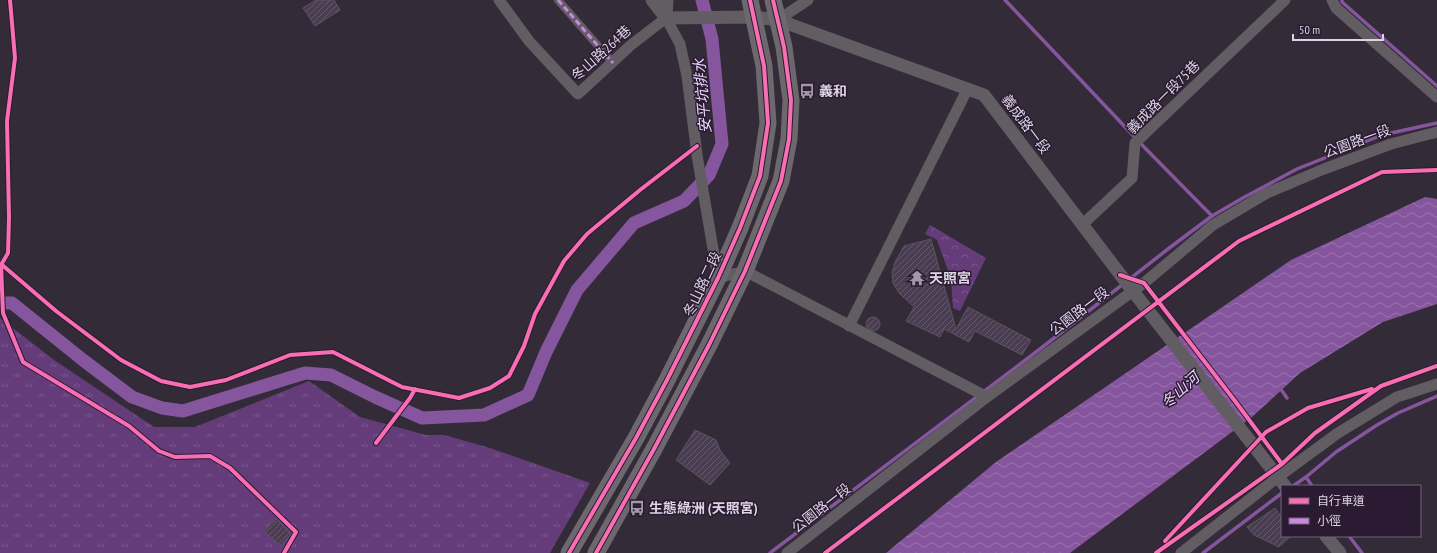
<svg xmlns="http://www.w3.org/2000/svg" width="1437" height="553" font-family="'PT Sans Narrow','Noto Sans TC',sans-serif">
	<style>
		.forest { fill: url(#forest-crowns) }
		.park { fill: url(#park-tufts) }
		.water { fill: url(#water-waves) }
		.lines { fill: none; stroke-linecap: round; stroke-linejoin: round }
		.stream { stroke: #85559d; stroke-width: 3.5 }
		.canal { stroke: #85559d; stroke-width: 13 }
		.building { fill: url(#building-hatch); stroke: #5a545e }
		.pedestrian { stroke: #625d63; stroke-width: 8 }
		.minor { stroke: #625d63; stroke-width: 11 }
		.tertiary { stroke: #625d63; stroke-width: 13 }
		.primary { stroke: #6c686e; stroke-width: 17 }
		.quiet { stroke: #c787e3; stroke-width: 3; stroke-dasharray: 6 3; stroke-linecap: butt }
		.cycleway-casing { stroke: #2a1b32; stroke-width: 6 }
		.cycleway { stroke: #f96db3; stroke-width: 4 }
		.labels { text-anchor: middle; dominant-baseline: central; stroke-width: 3; stroke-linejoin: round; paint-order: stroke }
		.street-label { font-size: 14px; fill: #ddd3e3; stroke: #2a1b32 }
		.poi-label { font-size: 14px; font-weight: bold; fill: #ddd3e3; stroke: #2a1b32; text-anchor: start }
		.water-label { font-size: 15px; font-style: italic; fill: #eed3fd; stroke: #2a1b32 }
	</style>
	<defs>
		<pattern id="forest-crowns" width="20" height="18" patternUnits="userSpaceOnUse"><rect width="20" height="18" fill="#653c7a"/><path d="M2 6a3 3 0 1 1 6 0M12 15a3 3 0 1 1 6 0" fill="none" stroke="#7b578d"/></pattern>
		<pattern id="park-tufts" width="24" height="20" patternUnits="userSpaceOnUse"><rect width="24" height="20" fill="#653c7a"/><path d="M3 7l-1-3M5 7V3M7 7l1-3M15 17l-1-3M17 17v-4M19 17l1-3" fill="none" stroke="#7b578d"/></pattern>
		<pattern id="water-waves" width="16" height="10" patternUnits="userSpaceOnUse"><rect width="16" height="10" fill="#85559d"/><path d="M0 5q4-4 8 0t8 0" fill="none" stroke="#9b74af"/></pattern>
		<pattern id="building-hatch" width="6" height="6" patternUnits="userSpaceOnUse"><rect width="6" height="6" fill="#4b3d51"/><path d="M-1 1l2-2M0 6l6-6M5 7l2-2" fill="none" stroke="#64586a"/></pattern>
	</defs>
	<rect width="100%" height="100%" fill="#332b37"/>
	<path class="forest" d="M930,225l56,33 -26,53 -7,-3 -2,-29 -14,-39 -12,-6z"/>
	<path class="park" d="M0,318l54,42 100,67h41l114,-46 51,36 66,18h18l43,12 103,36 -40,70h-550z"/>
	<path class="water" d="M1425,197l12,2v105l-54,18 -83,51 -48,44 -182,136h-184l110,-91 295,-202z"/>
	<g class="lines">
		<path class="stream" d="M1005,0l140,148 67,68
			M1342,0v2l95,84
			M1280,388l7,10
			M1306,477l6,9
			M1293,486l13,-9 30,-25 41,-27 21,-12 39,-17
			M1349,536l13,17
			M770,553l270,-204 128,-100 44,-33 29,-17 56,-30 85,-34 55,-12
			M1203,553l79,-60"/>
		<path class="canal" d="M0,303h12l71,57 49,37 30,11 21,3 122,-38 26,2 44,22 47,21 62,-3 44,-20 18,-43 31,-62 57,-67 50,-22 25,-26 13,-31 -10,-105 -10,-39"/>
	</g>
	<path class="building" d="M316,0h18l6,10 -25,16 -12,-18z
		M931,239l25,90 12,-22 63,33 -9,15 -47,-24 -6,11 -25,-13 -4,8 -34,-16 8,-14 -15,-14 -6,-10 -1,-10 3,-11 9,-16z
		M866 324a7 7 0 1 1 14 0a7 7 0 1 1-14 0Z
		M695,430l21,10 4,10 10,13 -20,22 -34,-25z
		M1275,508l7,10v18h9l-12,11 -25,-12 -7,-8z
		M276,519l15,15 -11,12 -16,-15z"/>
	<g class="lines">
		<path class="pedestrian" d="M558,0l55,63"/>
		<path class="minor" d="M499,0l30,41 49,53 53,-49 35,-27 14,26 7,32 10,79 21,123 27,-7 242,126
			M1332,0l4,8 101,89
			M778,20l30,-20
			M1082,225l50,-47 3,-35 150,-143
			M849,326l118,-236
			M787,553l200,-156 157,-114 69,-58 54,-32 57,-24 67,-25 46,-12
			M1181,553l97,-76 60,-44 59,-36 40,-13"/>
		<path class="tertiary" d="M652,0l14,18
			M666,18l88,-1 24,3 206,75 148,195 153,196
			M666,18l1,-18
			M1326,536l14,17"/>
		<path class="primary" d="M569,553l67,-115 31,-58 51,-102 22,-50 20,-52 8,-53 -4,-57 -14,-66
			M596,553l58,-104 55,-104 36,-74 36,-90 8,-42 2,-39 -7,-53 -11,-47"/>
		<path class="quiet" d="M558,0l55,63"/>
		<g class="cycleway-casing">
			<path id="cycleway" d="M10,0l5,58 -8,63 2,97 -1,35 -7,12 2,48 20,49 106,64 30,25 16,6 35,-1 20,12 66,64 -12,21
				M1,264l55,47 65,49 40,21 29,6 36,-7 64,-25 43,-3 69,35 57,11 31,-10 19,-12 15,-30 11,-32 29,-53 23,-27 53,-44 57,-44
				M1120,275l24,8 91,118 47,63
				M376,443l34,-45 5,-9
				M1165,541l101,-109 42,-24 64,-19
				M569,553l67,-115 31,-58 51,-102 22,-50 20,-52 8,-53 -4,-57 -14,-66
				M596,553l58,-104 55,-104 36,-74 36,-90 8,-42 2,-39 -7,-53 -11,-47
				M825,553l414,-312 143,-69 55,-2
				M1156,553l126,-89 33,-31 66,-47 56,-20"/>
		</g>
		<use href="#cycleway" class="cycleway"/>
	</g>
	<defs>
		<g id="bus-bare" transform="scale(1.2)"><path d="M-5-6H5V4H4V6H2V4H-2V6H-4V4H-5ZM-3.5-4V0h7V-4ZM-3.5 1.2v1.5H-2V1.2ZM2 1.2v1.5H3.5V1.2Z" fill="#a298a7" stroke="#2a1b32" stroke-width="2.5" paint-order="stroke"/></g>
		<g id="temple-bare" transform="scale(1.2)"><path d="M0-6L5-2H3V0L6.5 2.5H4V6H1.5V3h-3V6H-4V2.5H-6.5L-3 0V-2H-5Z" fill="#a298a7" stroke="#2a1b32" stroke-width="2.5" paint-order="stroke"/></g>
	</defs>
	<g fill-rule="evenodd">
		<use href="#bus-bare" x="807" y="91"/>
		<use href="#temple-bare" x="917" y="278"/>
		<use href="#bus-bare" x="637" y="508"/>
	</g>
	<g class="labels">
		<g class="street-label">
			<text transform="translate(601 53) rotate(-42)">冬山路264巷</text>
			<text transform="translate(1163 97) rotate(-45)">義成路一段75巷</text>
			<text transform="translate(1026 124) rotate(53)">義成路一段</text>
			<text transform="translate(1357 141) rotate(-20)">公園路一段</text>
			<text transform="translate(702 284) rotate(-65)">冬山路二段</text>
			<text transform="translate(1079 311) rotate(-37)">公園路一段</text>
			<text transform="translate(821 508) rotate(-38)">公園路一段</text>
		</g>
		<g class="poi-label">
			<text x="819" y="91">義和</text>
			<text x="929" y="278">天照宮</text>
			<text x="649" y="508">生態綠洲 (天照宮)</text>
		</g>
		<g class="water-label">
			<text transform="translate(702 96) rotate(-95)">安平坑排水</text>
			<text transform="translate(1180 390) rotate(-42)">冬山河</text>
		</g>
	</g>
	<rect x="1281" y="485" width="140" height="52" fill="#2a1b32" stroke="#726579"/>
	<rect x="1289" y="498" width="20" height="6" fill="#f96db3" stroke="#726579"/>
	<text x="1317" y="505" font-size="12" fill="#ddd3e3">自行車道</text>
	<rect x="1289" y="518" width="20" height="6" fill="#c787e3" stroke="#726579"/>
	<text x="1317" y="525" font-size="12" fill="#ddd3e3">小徑</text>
	<path d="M1293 34v6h90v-6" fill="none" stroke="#ddd3e3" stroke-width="2"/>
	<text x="1299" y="34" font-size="12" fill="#ddd3e3" stroke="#2a1b32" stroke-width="3" paint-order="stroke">50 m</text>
</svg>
